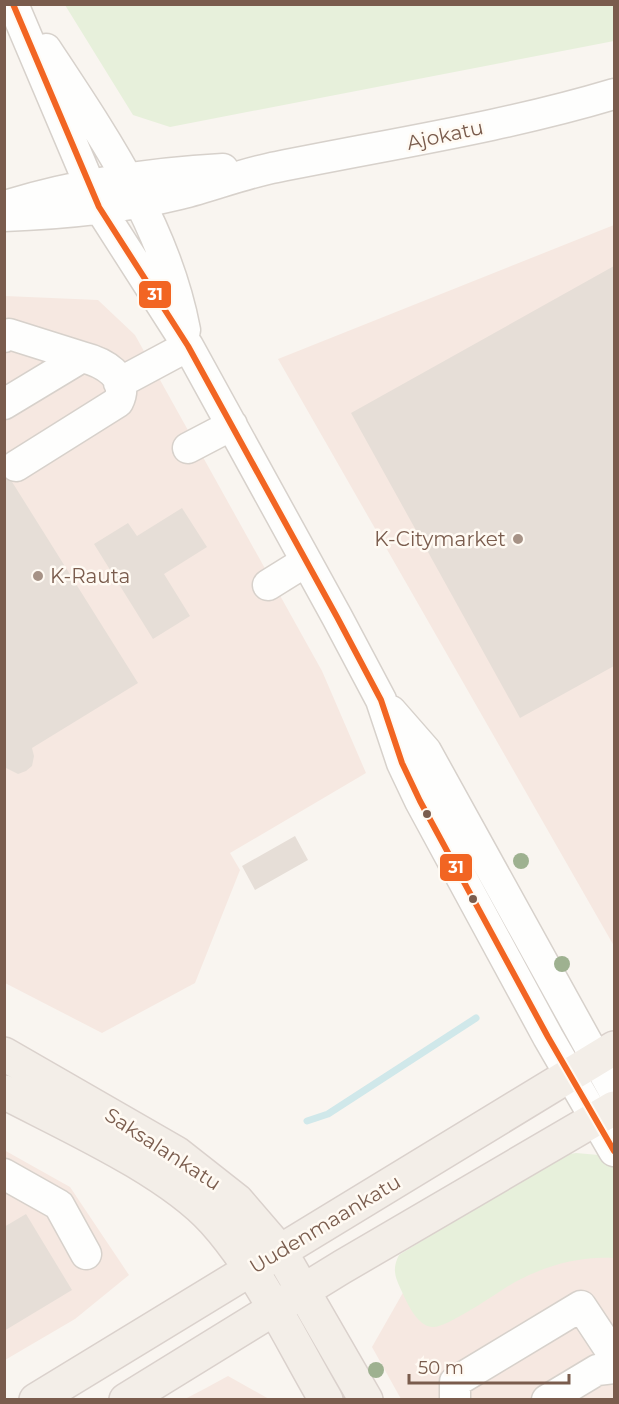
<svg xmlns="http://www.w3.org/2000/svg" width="619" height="1404" font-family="Montserrat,sans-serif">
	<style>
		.commercial { fill: #f6e8e1 }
		.green { fill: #e7f0db }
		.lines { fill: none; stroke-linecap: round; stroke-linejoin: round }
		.stream { stroke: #d0e8ea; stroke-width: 7 }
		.building { fill: #e6ded7 }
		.minor-casing { stroke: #d7d1cb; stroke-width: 33 }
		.major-casing { stroke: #dad1cc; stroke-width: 36 }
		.minor { stroke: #fefefd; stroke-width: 30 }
		.major { stroke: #f3eee8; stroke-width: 33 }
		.bus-1-casing { stroke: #fffaf3; stroke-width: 10 }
		.bus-1 { stroke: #f26522; stroke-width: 6 }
		.tree { fill: #9eb190 }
		.poi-dot { fill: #a69286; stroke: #fffaf3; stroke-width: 2 }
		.bus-dot { fill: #7a5c4d; stroke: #fffaf3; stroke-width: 2 }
		.labels { text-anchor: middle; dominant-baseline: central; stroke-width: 5; stroke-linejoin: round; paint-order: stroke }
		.street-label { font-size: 20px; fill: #7a5c4d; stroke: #fffaf3 }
		.poi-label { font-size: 20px; fill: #7a5c4d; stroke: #fffaf3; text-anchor: end }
		.line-badge { stroke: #fffaf3; stroke-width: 2 }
		.badge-label { font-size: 16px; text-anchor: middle; font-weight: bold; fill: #fff }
	</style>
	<rect width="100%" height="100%" fill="#f9f5f0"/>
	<path class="commercial" d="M614,225v721l-336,-587z
		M5,296l93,4 37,35 187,336 44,102 -136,80 10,17 -45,113 -93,50 -97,-50z
		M4,1150l66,37 59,88 -54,44 -70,41z
		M614,1239v160h-213l-29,-52 41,-72z
		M228,1376l41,23h-84l21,-11z"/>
	<path class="green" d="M65,5h549v36l-444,86 -37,-12z
		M576,1153l23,2 15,9v94c-35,-2 -66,7 -97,23 -17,9 -70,48 -85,46 -14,-1 -24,-22 -29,-33 -7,-15 -12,-24 -4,-39l143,-89 23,-11z"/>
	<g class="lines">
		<path class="stream" d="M307,1121l21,-7 148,-96"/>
	</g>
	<path class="building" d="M614,266v400l-94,52 -169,-305z
		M4,469l134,214 -106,65 2,8 -2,10 -6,5 -8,3 -14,-7z
		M182,508l25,39 -43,27 26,42 -37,23 -59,-95 34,-21 9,13z
		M295,836l13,24 -53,30 -13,-24z
		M26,1214l46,76 -68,41v-104z"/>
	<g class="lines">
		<g class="minor-casing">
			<path id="minor" d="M13,4l86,203 89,139 149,271 44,83 21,63 18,38 128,236 66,114
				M46,49c58,88 119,176 139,281
				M8,205c70,-21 141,-32 215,-36
				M4,216c59,-2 119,-8 176,-22 33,-8 64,-21 97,-27 113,-23 227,-40 337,-73
				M4,337l5,-3 73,23
				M119,383l69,-37
				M4,404l78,-47c20,5 49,19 36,45l-102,64
				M188,448l44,-23
				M268,585l37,-23
				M391,711l35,40 188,340
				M4,1174l55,31 27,49
				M455,1400v-18l126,-76 33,50
				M547,1400l50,-30 17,-2"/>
		</g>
		<g class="major-casing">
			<path id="major" d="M4,1054l172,99 61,48 43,50 86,149
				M4,1092c63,33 164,78 210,129 45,50 78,121 112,179
				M36,1400l578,-352
				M126,1400l216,-133 272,-159"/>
		</g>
		<use href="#minor" class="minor"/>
		<use href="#major" class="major"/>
		<g class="bus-1-casing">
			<path id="bus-1" d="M13,4l86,203 89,139 149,271 44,83 21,63 18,38 128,236 66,114"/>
		</g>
		<use href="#bus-1" class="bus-1"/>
	</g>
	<g class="tree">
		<circle cx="521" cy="861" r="8"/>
		<circle cx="562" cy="964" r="8"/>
		<circle cx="376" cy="1370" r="8"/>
	</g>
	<g class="poi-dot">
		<circle cx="518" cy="539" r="6"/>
		<circle cx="38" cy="576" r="6"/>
	</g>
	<g class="bus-dot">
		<circle cx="427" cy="814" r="5"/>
		<circle cx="473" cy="899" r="5"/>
	</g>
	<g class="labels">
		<g class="street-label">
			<text transform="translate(445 135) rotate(-12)">Ajokatu</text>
			<text transform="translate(163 1149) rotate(33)">Saksalankatu</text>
			<text transform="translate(325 1224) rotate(-31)">Uudenmaankatu</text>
		</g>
		<g class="poi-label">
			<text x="506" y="539">K-Citymarket</text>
			<text x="50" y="576" text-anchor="start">K-Rauta</text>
		</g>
	</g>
	<g class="line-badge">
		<rect x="138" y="280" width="34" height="29" rx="6" fill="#f26522"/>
		<rect x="439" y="853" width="34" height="29" rx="6" fill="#f26522"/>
	</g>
	<g class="badge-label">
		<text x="155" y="300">31</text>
		<text x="456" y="873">31</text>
	</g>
	<rect width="619" height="1404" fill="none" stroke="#7a5c4d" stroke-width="12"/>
	<path d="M409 1374v9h160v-9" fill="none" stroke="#7a5c4d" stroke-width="3"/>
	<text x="418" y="1374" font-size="18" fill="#7a5c4d" stroke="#fffaf3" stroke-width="4.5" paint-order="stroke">50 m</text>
</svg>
